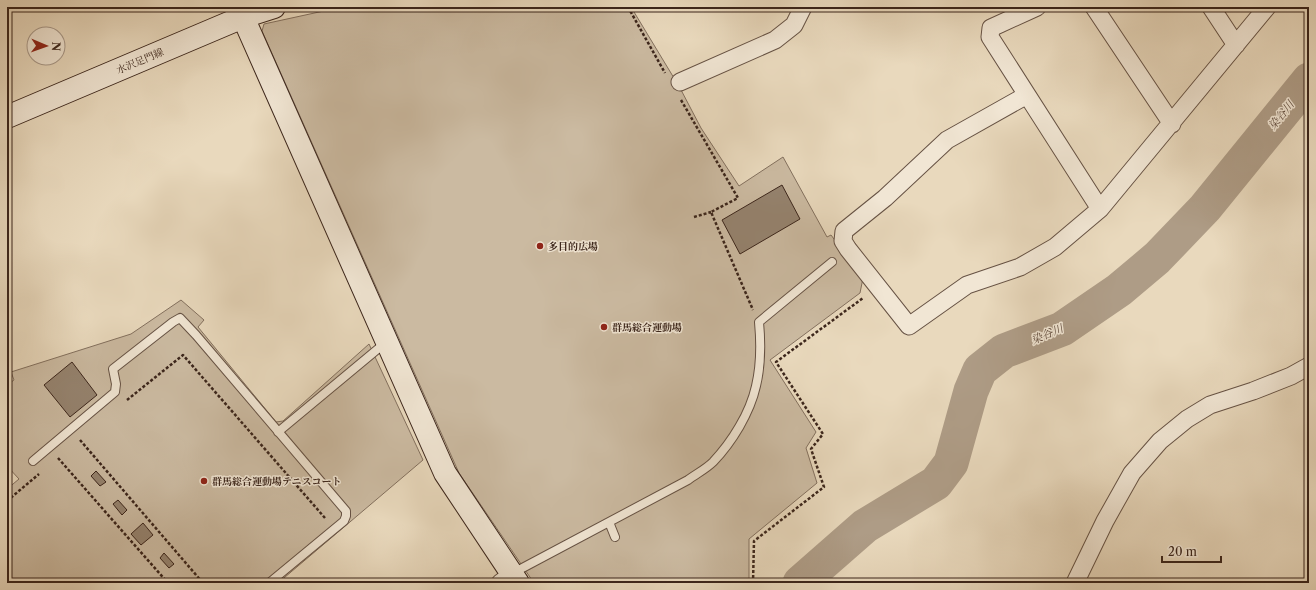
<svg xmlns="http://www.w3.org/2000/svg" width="1316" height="590" font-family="'Libre Caslon Text','Noto Serif JP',serif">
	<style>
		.green { fill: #cbbaa1; stroke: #83705e }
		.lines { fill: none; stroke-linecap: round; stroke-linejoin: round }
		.river { stroke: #ae9c86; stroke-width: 35 }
		.building { fill: #95836f; stroke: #3b251b }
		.lane-casing { stroke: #665244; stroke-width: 10 }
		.street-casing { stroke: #665244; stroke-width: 19 }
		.secondary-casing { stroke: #3b251b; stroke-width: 24 }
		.path { stroke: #3b251b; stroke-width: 2.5; stroke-dasharray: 3 2; stroke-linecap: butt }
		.lane { stroke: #f1e6d4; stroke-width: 8 }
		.street { stroke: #f1e6d4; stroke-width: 17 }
		.secondary { stroke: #f1e6d4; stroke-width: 22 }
		.poi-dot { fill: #8f2418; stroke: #f1e6d4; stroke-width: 1.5 }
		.labels { text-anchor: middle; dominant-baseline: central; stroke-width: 3; stroke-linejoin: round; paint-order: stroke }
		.street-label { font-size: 10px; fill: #3b251b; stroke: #f1e6d4 }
		.poi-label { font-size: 10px; font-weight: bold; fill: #3b251b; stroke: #f1e6d4; text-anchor: start }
		.water-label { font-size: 11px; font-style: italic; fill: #5e493b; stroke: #f1e6d4 }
	</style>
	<rect width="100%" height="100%" fill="#e9d9bd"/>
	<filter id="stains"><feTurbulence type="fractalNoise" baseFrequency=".005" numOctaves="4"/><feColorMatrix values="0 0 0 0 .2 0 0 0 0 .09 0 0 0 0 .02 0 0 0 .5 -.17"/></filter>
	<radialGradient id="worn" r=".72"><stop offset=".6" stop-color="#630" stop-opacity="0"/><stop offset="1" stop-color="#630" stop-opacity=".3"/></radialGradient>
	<path class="green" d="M342,7h289l49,81 21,40 38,58 44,-29 44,80 4,-2 32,43 -3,15 -90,67 46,72 -10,16 11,35 -68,56v44h-215l-75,-110 -197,-442 2,-7z
		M181,300l23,20 -6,7 78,95 7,-1 86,-77 54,116 -145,123h-271v-94l12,-10 -12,-13v-81l7,-5 -3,-8 120,-38z"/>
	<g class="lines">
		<path class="river" d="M800,583l65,-57 71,-43 15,-20 20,-72 9,-21 24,-19 58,-22 57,-39 38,-32 48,-50 104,-128"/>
	</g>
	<path class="building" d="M782,185l18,34 -60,35 -18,-34z
		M72,362l25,33 -27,22 -26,-32z
		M96,471l10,11 -6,4 -9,-10z
		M118,500l9,10 -5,5 -9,-11z
		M143,523l10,12 -12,10 -10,-11z
		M164,553l10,11 -5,4 -9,-10z"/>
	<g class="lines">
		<g class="lane-casing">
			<path id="lane" d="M278,432l107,-89
				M33,461l82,-69 1,-8 -3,-15 60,-47 7,-4 16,17 150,176v5l-2,5 -75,62
				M609,522l6,15
				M513,573l175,-93c8,-6 18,-11 25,-18 19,-20 37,-49 43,-76 5,-21 5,-43 3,-64l73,-60"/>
		</g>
		<g class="street-casing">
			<path id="street" d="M1037,7l-46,21 -1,9 110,172
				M1094,7l78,117
				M1211,7l25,38
				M680,82l95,-42 19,-15 9,-18
				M1027,95l-80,45 -62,58 -41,33 -1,10 5,8 61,77 58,-41 53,-18 35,-20 45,-38 167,-202
				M500,583l12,-9
				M1075,583l30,-62 27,-48 28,-32 27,-22 23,-14 43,-14 38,-15 18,-10"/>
		</g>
		<g class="secondary-casing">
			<path id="secondary" d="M243,17l202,456 73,110
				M7,117l236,-100 31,-10"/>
		</g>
		<path class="path" d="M628,7l37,66
			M681,100l57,98 -27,14 42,98
			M694,217l17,-5
			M127,400l56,-45 142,163
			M80,440l123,143
			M58,458l110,125
			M7,501l32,-27
			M753,583l1,-42 70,-54 -13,-38 12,-15 -47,-72 87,-64"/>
		<use href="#lane" class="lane"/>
		<use href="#street" class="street"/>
		<use href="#secondary" class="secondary"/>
	</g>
	<g class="poi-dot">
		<circle cx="540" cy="246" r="4"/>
		<circle cx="604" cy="327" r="4"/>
		<circle cx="204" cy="481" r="4"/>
	</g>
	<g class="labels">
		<g class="street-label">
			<text transform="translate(140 61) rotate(-23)">水沢足門線</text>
		</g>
		<g class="poi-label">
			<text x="548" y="246">多目的広場</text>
			<text x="612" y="327">群馬総合運動場</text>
			<text x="212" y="481">群馬総合運動場テニスコート</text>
		</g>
		<g class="water-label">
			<text transform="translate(1281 115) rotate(-51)">染谷川</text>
			<text transform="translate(1047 334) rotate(-23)">染谷川</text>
		</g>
	</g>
	<rect width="1316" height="590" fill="none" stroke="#e9d9bd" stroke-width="24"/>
	<rect x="8" y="8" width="1300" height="574" fill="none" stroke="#3b251b" stroke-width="2"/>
	<rect x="12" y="12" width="1292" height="566" fill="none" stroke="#3b251b"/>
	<g transform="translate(46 46) rotate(92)"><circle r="19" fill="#f1e6d4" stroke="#a8998a"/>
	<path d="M0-3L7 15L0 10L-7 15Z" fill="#8f2418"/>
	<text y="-6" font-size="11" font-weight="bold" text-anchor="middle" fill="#3b251b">N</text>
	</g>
	<path d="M1162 556v6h59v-6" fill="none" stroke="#3b251b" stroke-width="2"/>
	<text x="1168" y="556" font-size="12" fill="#3b251b" stroke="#f1e6d4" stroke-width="3" paint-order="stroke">20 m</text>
	<rect width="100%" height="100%" filter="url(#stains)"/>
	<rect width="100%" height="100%" fill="url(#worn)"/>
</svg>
